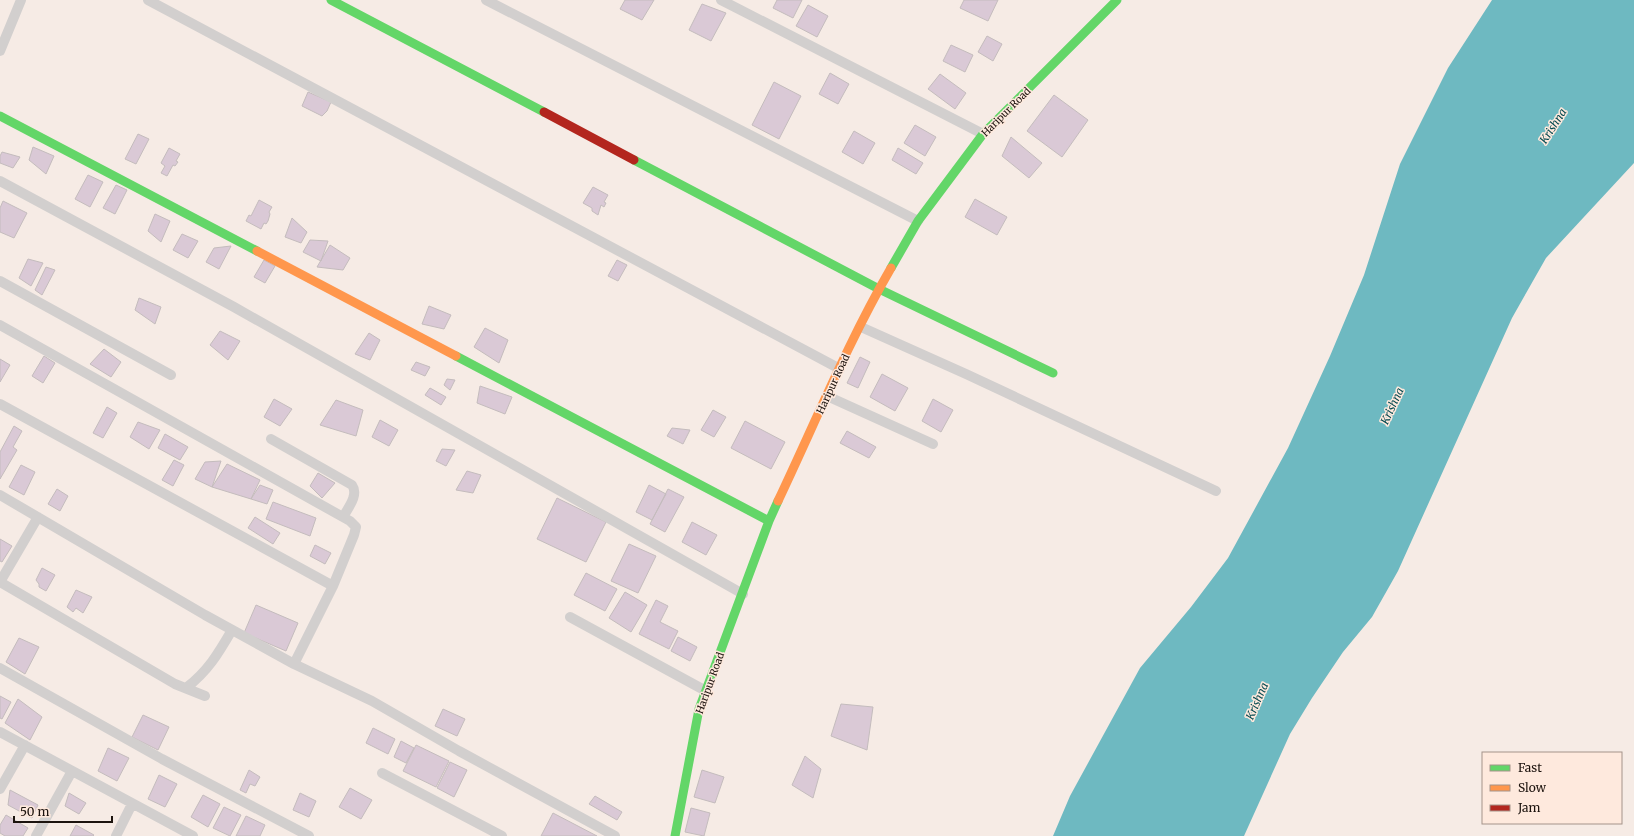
<svg xmlns="http://www.w3.org/2000/svg" width="1634" height="836" font-family="Merriweather,serif">
	<style>
		.water { fill: #6eb9c1 }
		.building { fill: #dac9d6; stroke: #c4bcbd }
		.lines { fill: none; stroke-linecap: round; stroke-linejoin: round }
		.street { stroke: #d2cfce; stroke-width: 10 }
		.fast { stroke: #63d668; stroke-width: 9 }
		.slow { stroke: #ff974d; stroke-width: 9 }
		.jam { stroke: #b3261e; stroke-width: 9 }
		.labels { text-anchor: middle; dominant-baseline: central; stroke-width: 3; stroke-linejoin: round; paint-order: stroke }
		.street-label { font-size: 10px; fill: #1c130e; stroke: #fee9dd }
		.water-label { font-size: 11px; font-style: italic; fill: #03484f; stroke: #fee9dd }
	</style>
	<rect width="100%" height="100%" fill="#f6ebe5"/>
	<path class="water" d="M1492,0h142v163l-88,95 -34,60 -114,253 -26,46 -29,35 -31,46 -22,36 -46,102h-191l17,-40 70,-128 51,-61 37,-49 60,-110 42,-92 34,-81 36,-111 48,-96z"/>
	<path class="building" d="M625,0h29l-12,20 -22,-11z
		M777,0h25l-9,18 -20,-10z
		M964,0h34l-10,21 -28,-13z
		M702,4l24,9 -15,28 -22,-11z
		M808,5l20,11 -11,21 -21,-11z
		M987,36l15,8 -9,17 -15,-9z
		M951,45l22,10 -8,17 -22,-11z
		M830,73l19,11 -11,20 -19,-10z
		M940,74l26,19 -11,16 -27,-20z
		M774,82l27,14 -22,43 -27,-14z
		M308,92l23,10 -4,9 -5,5 -20,-10z
		M1054,95l34,25 -26,37 -35,-26z
		M915,125l21,12 -11,19 -21,-13z
		M854,131l21,12 -12,21 -21,-12z
		M138,134l11,5 -13,25 -11,-5z
		M1011,137l31,26 -13,15 -27,-22z
		M33,147l21,9 -8,18 -17,-14z
		M169,148l11,6 -4,7 2,1 -3,4 -2,-1 -6,11 -6,-3 4,-7 -4,-3z
		M898,148l25,15 -7,11 -24,-14z
		M2,152l18,5 -7,11 -13,-5v-7z
		M88,175l15,7 -13,25 -15,-8z
		M116,185l11,5 -12,24 -12,-6z
		M593,187l15,8 -4,7 2,1 -2,4 -3,-2 -3,10 -6,-4v-3l-9,-5z
		M975,199l32,18 -10,18 -32,-18z
		M259,200l13,7 -3,5 1,2 -2,7 -2,3 -2,-1 -3,6 -15,-8 3,-6 2,1z
		M3,201l24,12 -13,25 -14,-6v-24z
		M155,214l15,7 -9,21 -13,-11z
		M292,218l15,14 -6,11 -16,-6z
		M182,234l16,7 -10,17 -15,-8z
		M310,240l18,1 -7,20 -18,-9z
		M330,245l20,13 -7,12 -26,-3z
		M231,246l-12,23 -13,-7 8,-14z
		M28,259l15,4 -12,23 -12,-8z
		M264,260l11,6 -10,17 -11,-6z
		M617,260l10,5 -9,16 -10,-5z
		M46,267l9,3 -13,25 -7,-5z
		M139,298l22,9 -6,17 -20,-14z
		M429,306l22,9 -7,14 -22,-5z
		M485,328l23,12 -9,23 -25,-16z
		M220,331l20,10 -12,19 -18,-15z
		M369,333l11,7 -10,20 -15,-6z
		M104,349l17,13 -10,15 -21,-13z
		M44,356l11,7 -12,20 -11,-7z
		M860,357l10,5 -12,26 -11,-5z
		M0,359l10,6 -10,17z
		M416,362l14,5 -5,9 -14,-6z
		M882,374l26,14 -13,23 -25,-14z
		M447,379l8,1 -5,10 -6,-5z
		M480,386l32,11 -7,17 -28,-11z
		M430,388l16,9 -5,8 -16,-10z
		M274,399l18,10 -12,17 -16,-9z
		M933,399l20,11 -12,22 -19,-11z
		M336,400l27,10 -7,26 -36,-11z
		M107,407l10,6 -14,25 -10,-5z
		M713,410l13,7 -12,20 -13,-7z
		M380,420l18,10 -9,16 -17,-9z
		M745,421l40,21 -14,27 -40,-21z
		M138,422l22,8 -11,19 -19,-12z
		M14,426l8,5 -9,16 4,3 -17,29v-27z
		M672,428l18,2 -7,14 -16,-8z
		M847,431l29,16 -7,11 -29,-15z
		M165,434l23,13 -8,13 -22,-12z
		M442,449l13,1 -9,16 -10,-5z
		M174,460l10,5 -11,21 -11,-6z
		M221,461l-9,26 -17,-8 10,-17z
		M227,464l33,16 -9,19 -39,-12z
		M21,465l14,7 -11,23 -15,-8z
		M467,471l14,4 -8,18 -17,-3z
		M318,473l17,10 -13,15 -12,-12z
		M260,485l13,5 -6,14 -16,-5z
		M649,485l17,9 -14,26 -16,-8z
		M57,489l11,7 -8,15 -12,-7z
		M668,489l16,8 -19,35 -15,-8z
		M557,498l49,24 -20,40 -49,-23z
		M273,502l43,16 -6,18 -44,-17z
		M255,517l25,16 -7,11 -25,-16z
		M692,522l25,13 -11,20 -24,-13z
		M0,539l12,7 -10,16 -2,-1z
		M629,544l27,12 -18,37 -27,-12z
		M315,545l16,8 -6,11 -15,-8z
		M42,568l13,7 -9,16 -7,-4v-3l-3,-4z
		M586,573l31,16 -12,22 -31,-16z
		M76,590l16,7 -9,16 -7,-5 -3,4 -6,-5z
		M625,592l22,13 -16,27 -22,-14z
		M656,600l12,6 -8,16 18,9 -9,18 -30,-15z
		M256,605l42,18 -12,28 -42,-18z
		M678,637l19,10 -7,14 -19,-10z
		M19,638l20,9 -14,27 -19,-12z
		M0,696l11,6 -9,17 -2,-1z
		M18,699l24,18 -12,23 -25,-17z
		M841,704l32,3 -6,43 -36,-14z
		M443,709l22,10 -8,17 -22,-10z
		M143,715l26,12 -11,23 -26,-13z
		M373,728l22,11 -7,15 -22,-11z
		M401,741l13,7 -8,15 -12,-6z
		M416,745l33,16 -13,26 -33,-16z
		M108,748l21,10 -12,23 -19,-10z
		M805,756l16,13 -8,29 -21,-13z
		M450,762l17,8 -13,27 -17,-9z
		M249,770l11,7 -5,9 -5,-2 -4,9 -6,-3z
		M702,770l22,7 -9,26 -21,-6z
		M159,775l18,9 -12,23 -17,-8z
		M350,788l22,12 -11,19 -22,-12z
		M10,790l28,15 -6,13 -24,-13z
		M69,793l17,10 -7,11 -14,-8z
		M300,793l16,8 -7,16 -16,-7z
		M203,795l17,9 -12,23 -17,-10z
		M595,796l27,16 -5,8 -28,-16z
		M224,807l17,8 -11,21 -17,-8z
		M691,808l19,5 -6,23 -19,-4z
		M553,813l44,23h-56z
		M6,815l22,13 -5,8h-18l-5,-3v-8z
		M246,816l19,9 -5,11h-24z
		M76,825l18,10 -1,1h-23z"/>
	<g class="lines">
		<path class="street" d="M148,0l692,369
			M486,0l432,221
			M721,0l262,134
			M0,51l21,-51
			M0,181l234,126 509,287
			M0,281l171,94
			M0,325l350,196 6,6 -2,8 -21,51 -39,78
			M861,327l105,47 250,117
			M827,396l106,48
			M0,404l333,182
			M271,439l81,46c7,10 -4,23 -9,32
			M0,495l205,120 89,49 78,37 87,50 156,85
			M0,582l175,102 30,12
			M0,582l38,-65
			M570,617l136,74
			M0,668l162,91 147,77
			M186,688c22,-17 32,-34 46,-58
			M0,732l193,104
			M382,773l120,63
			M0,789l25,-44
			M36,836l36,-65
			M116,836l16,-32"/>
		<path class="fast" d="M331,0l213,112
			M0,116l257,135
			M634,160l245,129 174,84
			M891,268l27,-47 65,-87 134,-134
			M456,356l313,165
			M675,836l24,-127 70,-188 9,-20"/>
		<path class="slow" d="M257,251l199,105
			M778,501c37,-78 70,-159 113,-233"/>
		<path class="jam" d="M544,112l90,48"/>
	</g>
	<g class="labels">
		<g class="street-label">
			<text transform="translate(1006 112) rotate(-45)">Haripur Road</text>
			<text transform="translate(833 384) rotate(-65)">Haripur Road</text>
			<text transform="translate(710 683) rotate(-70)">Haripur Road</text>
		</g>
		<g class="water-label">
			<text transform="translate(1553 126) rotate(-57)">Krishna</text>
			<text transform="translate(1392 406) rotate(-65)">Krishna</text>
			<text transform="translate(1257 701) rotate(-66)">Krishna</text>
		</g>
	</g>
	<rect x="1482" y="752" width="140" height="72" fill="#fee9dd" stroke="#a4938a"/>
	<rect x="1490" y="765" width="20" height="6" fill="#63d668" stroke="#a4938a"/>
	<text x="1518" y="772" font-size="12" fill="#1c130e">Fast</text>
	<rect x="1490" y="785" width="20" height="6" fill="#ff974d" stroke="#a4938a"/>
	<text x="1518" y="792" font-size="12" fill="#1c130e">Slow</text>
	<rect x="1490" y="805" width="20" height="6" fill="#b3261e" stroke="#a4938a"/>
	<text x="1518" y="812" font-size="12" fill="#1c130e">Jam</text>
	<path d="M14 816v6h98v-6" fill="none" stroke="#1c130e" stroke-width="2"/>
	<text x="20" y="816" font-size="12" fill="#1c130e" stroke="#fee9dd" stroke-width="3" paint-order="stroke">50 m</text>
</svg>
